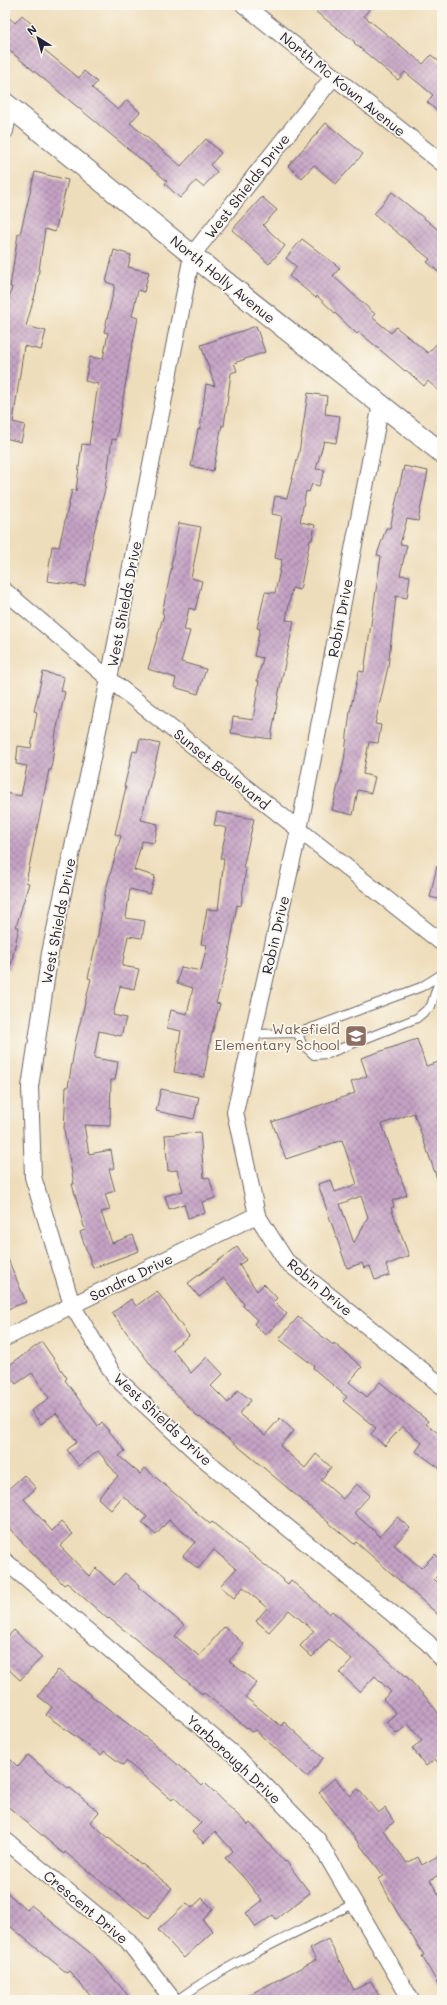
<svg xmlns="http://www.w3.org/2000/svg" width="447" height="2005" font-family="Mali,sans-serif">
	<style>
		.building { fill: url(#building-cross-hatch); fill-rule: evenodd }
		.lines { fill: none; stroke-linecap: round; stroke-linejoin: round }
		.service-casing { stroke: #696367; stroke-width: 10 }
		.minor-casing { stroke: #696367; stroke-width: 18 }
		.tertiary-casing { stroke: #696367; stroke-width: 22 }
		.service { stroke: #fff; stroke-width: 8 }
		.minor { stroke: #fff; stroke-width: 16 }
		.tertiary { stroke: #fff; stroke-width: 20 }
		.labels { text-anchor: middle; dominant-baseline: central; stroke-width: 3.5; stroke-linejoin: round; paint-order: stroke }
		.street-label { font-size: 14px; fill: #22223b; stroke: #fbf7ec }
		.education-label { font-size: 14px; fill: #785e54; stroke: #fbf7ec; text-anchor: end }
	</style>
	<defs>
		<pattern id="building-cross-hatch" width="8" height="8" patternUnits="userSpaceOnUse"><rect width="8" height="8" fill="#c5a3c5"/><path d="M0 0l8 8M0 8l8-8" fill="none" stroke="#a084a1"/></pattern>
	</defs>
	<rect width="100%" height="100%" fill="#fbf7ec"/>
	<filter id="ink" filterUnits="userSpaceOnUse"><feTurbulence type="fractalNoise" baseFrequency=".025" numOctaves="2"/><feDisplacementMap in="SourceGraphic" scale="8" xChannelSelector="R" yChannelSelector="G"/><feConvolveMatrix kernelMatrix="1 2 1 2 8 2 1 2 1" color-interpolation-filters="sRGB"/></filter>
	<filter id="wash" filterUnits="userSpaceOnUse"><feTurbulence type="fractalNoise" baseFrequency=".012" numOctaves="4" result="noise"/><feDisplacementMap in="SourceGraphic" scale="16" xChannelSelector="R" yChannelSelector="G"/><feGaussianBlur stdDeviation="0.9" result="paint"/><feColorMatrix in="noise" values="0 0 0 0 0 0 0 0 0 0 0 0 0 0 0 0 0 1.4 0 .05"/><feComposite in="paint" operator="in"/></filter>
	<g filter="url(#wash)">
		<rect width="100%" height="100%" fill="#eeddba"/>
		<g id="blocks">
			<path class="building" d="M307,5h66l-9,11 59,48 8,-9 11,9v51l-15,-13 6,-7 -28,-23 -7,8 -44,-37 1,-1z
				M5,14l10,9 7,-8 15,14 -6,6 12,11 -1,2 37,30 5,-7 13,11 -5,6 26,22 9,-10 13,12 -10,11 51,43 25,-27 15,14 -11,12 7,7 -14,15 -7,-6 -16,17 -15,-14 2,-3 -162,-134z
				M326,123l37,31 -27,30 -22,-19 -12,13 -14,-12z
				M35,172l33,8 -13,52 -10,-3 -9,62 -10,35 20,5 -5,19 -17,-4 -11,76 12,3 -4,17 -16,-4v-125l7,-26h-2l8,-53h2z
				M392,192l50,41v42l-15,-13 3,-3 -56,-45z
				M262,197l15,13 -14,15 22,21 -16,18 -37,-34z
				M302,239l38,29 -7,8 42,38 -3,3 19,16 5,-6 32,26 14,-15v56l-14,-13 -4,5 -18,-16 -1,1 -46,-39 -2,2 -40,-38 -1,2 -27,-22 8,-9 -11,-9z
				M114,250l17,5 -3,12 21,5 -5,20 -6,-2 -6,26 6,2 -7,34 -15,88 -4,-1 -7,50 -12,47 -8,50 -38,-5 5,-35 7,1 13,-57 4,1 6,-47 7,1 9,-61 -13,-3 5,-24 13,2 5,-26 -4,-1 11,-47 -9,-3z
				M256,326l9,26 -31,11 3,8 -6,2 -7,53 -2,-1 -9,46 -22,-5 7,-37h2l6,-45 9,2 -14,-41z
				M308,393l19,3 -2,18 15,2 -4,27 -12,-2 -8,28 9,1 -6,16 -7,-2 -3,8 -3,-1 -6,31 15,3 -3,15h-2l-10,50 -8,-2 -6,32 8,1 -15,71 -8,47 -40,-6 2,-16 20,3 6,-39h-2l6,-23 -9,-2 6,-27 -3,-1 8,-36 10,1 7,-33 -7,-2 7,-42 -10,-2 3,-18 12,2 12,-45z
				M404,466l24,5 -10,50 -11,-2 -7,25 7,1 -7,30 10,1 -3,22 -11,-2 -8,71 -13,57 6,1 -3,18 -9,-1 -6,32 12,3 -4,16 -13,-3 -5,25 -21,-5 12,-49 6,-50 9,-40 5,1 17,-116 -4,-1 9,-27h4z
				M179,523l22,4 -10,51 11,3 -7,29 -6,-2 -5,22 6,1 -9,31 25,7 -8,25 -24,-7 2,-9 -28,-9 16,-55 -2,-1 10,-47h-1z
				M43,672l21,5 -3,14 4,1 -9,40 -5,38h-2l-23,112 3,1 -13,44h3l-9,42 -5,-1v-90l4,-13 -4,-1v-71l16,3 6,-30 -11,-2 2,-18 13,2 6,-36 -3,-1z
				M140,739l20,5 -19,76 17,4 -4,19 -12,-2 -8,29 21,6 -5,18 -20,-5 -4,29 19,3 -3,17 -14,-2 -6,30 17,3 -5,20 -14,-3 -7,29 13,3 -5,18 -22,-5 -5,27 24,4 -3,18h-4l-1,46 -26,-1 5,29 22,-4 3,18 -5,1 6,22 -10,3 5,16 -9,2 11,31 21,-8 6,16 -46,17 -13,-36 5,-2 -13,-46h2l-10,-54 2,-43h2l8,-48 15,-60 -3,-1 10,-44 7,-41 16,-57 -6,-2 11,-47h-2l9,-36 4,1z
				M217,812l37,7 -11,49h3l-5,38 -4,-1 -10,60 -11,38 4,1 -9,33 -7,40 -30,-5 7,-41 -14,-3 4,-18 16,4 6,-26 -16,-5 4,-16 20,4 6,-26 -6,-1 6,-35 11,1 6,-51 -4,-1 7,-30 -13,-3z
				M437,866l5,1v33l-12,-3z
				M417,1039l9,27 16,-5v126h-2l-26,-74 -32,11 25,71 -15,6 2,6 -3,1 18,48 -23,9 4,10 -15,5 -5,-14 -6,2 -2,-5 -15,5 -29,-84 13,-4 4,12 22,-8 -15,-44 -56,19 -14,-37 83,-29 -4,-11 16,-6 -6,-18zM361,1196l7,21 -14,26 -14,-39z
				M161,1089l38,8 -5,22 -38,-8z
				M200,1132l4,46 5,-1 6,21 -13,4 3,11 -17,5 -4,-14 -15,5 -4,-13 18,-5 -6,-21 -9,1 -3,-36z
				M237,1247l9,13 -7,5 18,26 7,-7 13,14 -3,3 13,13 -22,21 -11,-11 3,-4 -14,-14 1,-2 -20,-26 -25,19 -11,-14z
				M5,1252l21,50 -21,8z
				M157,1291l32,45 -17,13 19,24 16,-16 16,17 -12,12 17,17 10,-13 13,10 -12,14 26,21 15,-17 14,13 -14,15 25,22 11,-14 15,13 -10,13 22,19 13,-15 14,11 -16,18 26,23 17,-19 13,11 -16,17 27,23 14,-14 7,7v10l-8,8 8,8v31l-86,-76 -2,2 -115,-97 -39,-30 -1,1 -36,-37 -51,-68 19,-14 5,7z
				M298,1317l35,28 1,-2 28,24 -13,15 18,15 13,-15 48,39 -2,3 16,12v34l-26,-19 6,-8 -20,-17 -17,20 -14,-12 5,-6 -33,-27 4,-4 -34,-29 1,-2 -35,-27z
				M42,1342l25,36 -2,2 33,46 4,-4 23,29 -6,5 21,18 5,-6 65,56 2,-2 76,62 3,-4 38,34 3,-3 75,66 24,26 11,16v49l-7,-9 -9,7 -14,-18 10,-7 -14,-17 -11,10 -11,-12 10,-9 -13,-14 8,-7 -16,-16 -15,16 -20,-19 12,-13 -23,-21 -17,18 -12,-11 14,-15 -25,-21 -20,22 -13,-11 11,-13 -24,-21 -9,11 -14,-12 16,-17 -22,-19 -16,19 -15,-13 12,-14 -26,-22 -13,15 -14,-12 5,-6 -24,-21 -12,14 -13,-12 20,-22 -20,-25 -19,15 -12,-16 10,-8 -21,-29 -15,11 -10,-13 18,-13 -17,-25 -16,11 -11,-16z
				M24,1475l12,13 -12,11 28,32 9,-9 12,12 -13,12 29,30 7,-8 18,17 11,-12 14,12 -1,2 46,38 -9,11 24,20 25,-29 20,17 -15,17 28,22 -12,14 36,29 3,-4 39,36 -16,19 -52,-47 -3,2 -49,-40 -1,2 -44,-37 -49,-39 -1,1 -41,-36 -3,2 -46,-47 -13,-15v-31z
				M14,1630l28,27 -22,23 -15,-14v-26z
				M58,1670l96,74 48,42 3,-3 43,42 2,-2 35,39 1,-1 24,32 -34,26 -3,-4 -17,12 -10,-14 16,-12 -18,-23 -19,-20 8,-7 -18,-20 -11,12 -12,-11 9,-9 -27,-26 -2,3 -46,-39 -3,4 -19,-14 -3,4 -55,-40 6,-8 -14,-11z
				M5,1754l13,13 10,-12 41,34 1,-1 29,24 -9,10 51,43 1,-1 30,24 -23,30 -44,-33 -40,-33 -1,2 -59,-50z
				M335,1778l15,18 8,-7 20,24 7,-5 9,14 -11,8 24,33 11,-6 4,8 16,-9 4,7v10l-12,7 12,20v91l-20,-35 2,-1 -27,-43 -18,-33 5,-3 -65,-84z
				M5,1891l22,19 4,-5 63,51 38,44h-38l-25,-29 -2,2 -62,-51z
				M202,1898l11,11 -10,11 10,11 -29,27 -26,-28 29,-27 5,5z
				M328,1939l26,51 17,-9 10,19h-142l77,-40 -6,-11z"/>
		</g>
	</g>
	<g filter="url(#ink)">
		<use href="#blocks" fill-opacity="0" stroke="#696367" stroke-width="1"/>
		<g class="lines">
			<g class="service-casing">
				<path id="service" d="M298,1033l4,11 12,11 13,-1 90,-36 14,-12 9,-29
					M253,1034l45,-1 123,-46 21,-13
					M177,2000c54,-39 118,-66 178,-97"/>
			</g>
			<g class="minor-casing">
				<path id="minor" d="M244,5l198,158
					M334,76l-142,179 -83,424 -59,274 -20,134 3,90 39,128 43,72 82,76 231,190 14,16
					M5,131l5,-24
					M381,404l-82,426 -64,282 22,103 29,46 156,125
					M5,591l104,88 333,264
					M5,1338l252,-123
					M5,1561l234,198 78,80 94,161
					M5,1840l122,100 46,60"/>
			</g>
			<g class="tertiary-casing">
				<path id="tertiary" d="M5,103l187,152 250,198"/>
			</g>
			<use href="#service" class="service"/>
			<use href="#minor" class="minor"/>
			<use href="#tertiary" class="tertiary"/>
		</g>
	</g>
	<defs>
		<g id="school-square" transform="scale(1.15)"><rect x="-9" y="-9" width="18" height="18" rx="4" fill="#8d6e63" stroke="#fbf7ec"/><path d="M0-5L7-2L0 1L-7-2ZM-4 1L0 2.5L4 1V4Q0 6-4 4Z" fill="#fff"/></g>
	</defs>
	<g fill-rule="evenodd">
		<use href="#school-square" x="356" y="1036"/>
	</g>
	<g class="labels">
		<g class="street-label">
			<text transform="translate(343 84) rotate(39)">North Mc Kown Avenue</text>
			<text transform="translate(247 186) rotate(-52)">West Shields Drive</text>
			<text transform="translate(223 279) rotate(39)">North Holly Avenue</text>
			<text transform="translate(124 604) rotate(-79)">West Shields Drive</text>
			<text transform="translate(340 618) rotate(-79)">Robin Drive</text>
			<text transform="translate(222 769) rotate(39)">Sunset Boulevard</text>
			<text transform="translate(58 921) rotate(-79)">West Shields Drive</text>
			<text transform="translate(275 935) rotate(-77)">Robin Drive</text>
			<text transform="translate(131 1277) rotate(-26)">Sandra Drive</text>
			<text transform="translate(320 1287) rotate(40)">Robin Drive</text>
			<text transform="translate(163 1419) rotate(43)">West Shields Drive</text>
			<text transform="translate(234 1759) rotate(43)">Yarborough Drive</text>
			<text transform="translate(86 1907) rotate(40)">Crescent Drive</text>
		</g>
		<g class="education-label">
			<text x="340" y="1028">Wakefield<tspan x="340" dy="16">Elementary School</tspan></text>
		</g>
	</g>
	<rect width="447" height="2005" fill="none" stroke="#fbf7ec" stroke-width="20"/>
	<g transform="translate(38 38) rotate(323)" stroke="#fbf7ec" stroke-width="3" paint-order="stroke">
	<path d="M0-3L7 15L0 10L-7 15Z" fill="#22223b"/>
	<text y="-6" font-size="11" font-weight="bold" text-anchor="middle" fill="#22223b">N</text>
	</g>
</svg>
